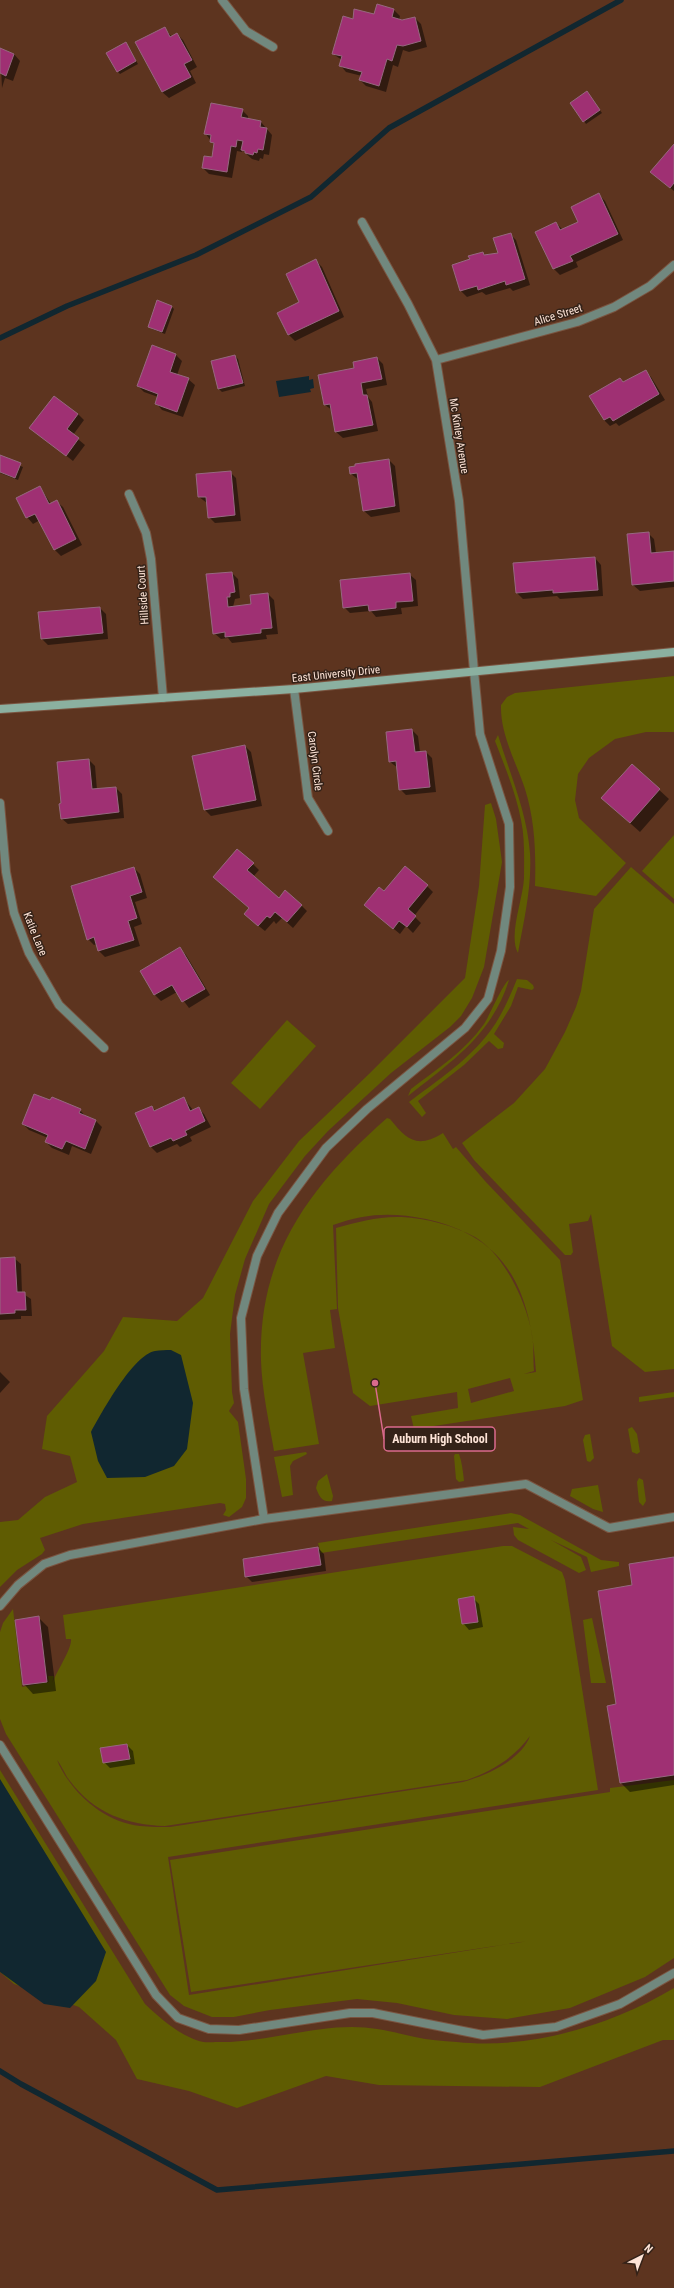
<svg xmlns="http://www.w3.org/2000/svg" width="674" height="2288" font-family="'Roboto Condensed',sans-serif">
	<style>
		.green { fill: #5f5c02; fill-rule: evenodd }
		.water { fill: #112730 }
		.shadow { fill: #0007 }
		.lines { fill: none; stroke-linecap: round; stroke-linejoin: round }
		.stream { stroke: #112730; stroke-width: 5.5 }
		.building { fill: #9f3073; stroke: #966880 }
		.service-casing { stroke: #7a5440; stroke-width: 10 }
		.minor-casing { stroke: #7a5440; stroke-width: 10 }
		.secondary-casing { stroke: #7a5440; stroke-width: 10 }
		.service { stroke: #71887e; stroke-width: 8 }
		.minor { stroke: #71887e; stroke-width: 8 }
		.secondary { stroke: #8bb0a0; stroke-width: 8 }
		.labels { text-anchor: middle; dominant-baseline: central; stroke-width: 3; stroke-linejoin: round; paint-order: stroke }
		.street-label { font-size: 11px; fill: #fee4d7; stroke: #342218 }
		.leader { fill: none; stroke: #da6a8d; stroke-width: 1.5 }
		.callout-dot { fill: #da6a8d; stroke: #342218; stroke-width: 1.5 }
		.callout { fill: #342218; stroke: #da6a8d; stroke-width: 1.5 }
		.callout-label { font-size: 12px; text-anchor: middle; font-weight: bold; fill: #fee4d7 }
	</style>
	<rect width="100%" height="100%" fill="#5d341f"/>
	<path class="green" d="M674,676v56h-28l-31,7 -26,19 -11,16 -3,26 4,18 47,45 -30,33 -61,-10c1,-33 0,-65 -10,-97 -9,-27 -25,-55 -24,-84l6,-8 8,-4z
		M498,735c12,39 29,77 32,118 2,34 -6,67 -12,100 -10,-18 5,-53 6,-75 0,-19 1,-39 -3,-58 -5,-27 -16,-53 -26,-79z
		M491,803l5,16 6,43 -18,105 -12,31 -11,18 -11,11 -59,46 -63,58 -23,25 -36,48 -24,55 -10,36 -5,39 2,58 2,11 -5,8 9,11 8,57v19l-4,9 -13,10 -6,-2 3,-5 -1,-6 -5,-1 -137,21 -43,14 5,12 -3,4 -25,16 -17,17v-65l18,-2 27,-23 32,-15 -7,-26 -28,-7 5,-33 57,-65 19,-34 54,4 26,-23 50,-97 46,-60 71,-68 95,-95 14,-92 6,-81z
		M674,835v64l-32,-28z
		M631,867l43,37v465l-29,3 -33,-26 -21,-132 -3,7 -19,3 4,28 -2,3h-6l-91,-95 -12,-17 52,-40 31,-34 20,-37 11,-25 5,-16 13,-82z
		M517,979l10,1 6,5 1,3 -2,2 -14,-3 -7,19 -17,28 10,9 -1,5 -5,1 -9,-8 -25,24 -46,36 8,12 -4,4 -13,-15c29,-22 60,-42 82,-72 11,-15 19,-34 26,-51z
		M509,980c-17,55 -58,82 -101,116l3,-7c26,-20 54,-38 73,-65 6,-9 19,-41 25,-44z
		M287,1020l29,26 -56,63 -29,-26z
		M387,1118l3,1c17,21 27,30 53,14l10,16 3,-2 29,34 75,79 23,140 -18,6 -151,23 -3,-13 47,-8 -1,-16 -87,14 -17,-13 -15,-85 -2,-80c21,-6 43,-12 66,-11 23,1 53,9 73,20 29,17 52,66 57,98 2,11 1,24 2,36l-10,3 12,-2c-5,-79 -27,-135 -110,-153 -33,-7 -61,-6 -93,6l4,84 -7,1 5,38 -32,5 16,91 -45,7c-5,-29 -12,-60 -13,-90 -3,-107 49,-175 126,-243zM510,1378l4,13 -43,12 -3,-14z
		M674,1392v5l-35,5v-5z
		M632,1427l5,7 3,18 -3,2 -5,-2 -4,-23z
		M590,1434l4,24 -4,4 -3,-1 -4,-21 2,-5z
		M306,1452l1,2 -14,7 -3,5 3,29 -11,2 -8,-40z
		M455,1454h4c3,8 4,18 5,27l-5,1 -3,-3 -2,-23z
		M327,1474l6,22 -1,5c-10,2 -13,-5 -16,-13l2,-7z
		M639,1478l4,2 3,21 -3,5 -4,-4 -2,-20z
		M598,1485l5,27 -10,-3 -23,-13 2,-7z
		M511,1513l9,2 81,45 18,2v4l-28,6 -4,-15 -36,-17 30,17 5,13 -7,3 -61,-33 -4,-5 -1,-8 16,2 -11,-6 -197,30 -3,-10z
		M503,1546h9l50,26 3,8 33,210 -430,67 21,138 339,-54 -337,51 -21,-132 440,-68v-4l64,-8v178l-29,19 -75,31 -63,11 -53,-4 -57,-12 -40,-4 -87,11 -36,7h-22l-28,-11 -14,-11 -164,-261 -6,-15v-87l3,-9 10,-14 9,78 27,-5 -1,-6h6l-2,8c4,-12 20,-35 19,-45h-5l-3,-24zM530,1736c-9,24 -43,39 -67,46l-293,45c-10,0 -20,0 -30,-1 -36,-4 -69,-33 -83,-66 5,6 8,15 13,21 24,32 57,44 95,45l302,-46c25,-9 47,-22 63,-44z
		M592,1618l14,65h-15l-8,-63z
		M0,1770l145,234c16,15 33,30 54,37 5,2 13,1 18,1 46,1 90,-15 135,-15 22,0 41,5 63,10 13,3 28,4 42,5 73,8 155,-17 217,-54v52h-11l-123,47 -161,-2 -53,-9 -89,32 -48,-17 -52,-12 -21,-39 -37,-33 -65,-23 -14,-12z"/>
	<path class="water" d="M309,376v4l4,-1 1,9 -4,1 1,3 -32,5 -3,-16z
		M171,1350l10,5 12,48 -6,46 -13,17 -29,11 -38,1 -9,-17 -7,-29c11,-20 42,-77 64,-81 5,-1 11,-1 16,-1z
		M0,1779l106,173 -10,29 -26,27 -26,-4 -44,-32z"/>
	<path class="shadow" d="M394,10l6,6 -1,4 16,-2 6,6 6,23 -18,5 -6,-2 -5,17 -5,-2 -7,27 -20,-6 -6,-6 2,-4 -16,-4 -6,-7 2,-5 -9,-6 21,-34z
		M164,28l8,9 5,-3 6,6 14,27 -7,4 6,12 -27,15 -7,-6z
		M126,44l12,20 -18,10 -2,-2z
		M0,49l14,5 6,7 -7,20 -8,-3 -3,10z
		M589,95l13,18 -16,11 -2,-3z
		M242,110l6,6v3l13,3 11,13 -3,20 -5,-1 -1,5 -3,-1 -1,3 -7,-2 -10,-9v2l-5,-1 -5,27 -23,-4 -6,-6 10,-10 2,-12 -10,-13z
		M674,145v46l-16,-13z
		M599,195l6,6 18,39 -47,22 2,5 -18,8 -6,-6 -17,-36 19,-10 7,7 16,-8z
		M510,234l6,6 14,45 -17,6 -3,-3 -24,7 -4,-3 -15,5 -6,-6 -8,-25 18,-6 12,-7 3,3 13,-2z
		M316,261l6,6 22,50 -49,24 -6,-6 -11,-22 23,-11z
		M172,307l2,2 -9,25 -13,-5 -3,-3z
		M153,346l23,9 6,6 -5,14 11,4 7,6 -12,32 -21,-7 -6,-7 2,-6 -14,-5 -6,-6z
		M235,356l3,3 7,27 -23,6 -3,-3 -7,-27z
		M377,358l6,6 4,21 -21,4 2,8 4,5 6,29 -35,7 -7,-6 -4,-22 -7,-5 30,-36z
		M645,371l6,6 14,23 -46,26 -3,-3 -6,3 -6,-6 -13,-24 29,-17 4,4z
		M78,414l6,6 -11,15 12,10 -12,16 -42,-33z
		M0,458l23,9 -5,13 -18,-7z
		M389,460l6,6 5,46 -29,5 -7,-6 -5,-31 -8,-6 -1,-6z
		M230,472l6,6 5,43 -26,2 -6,-6 -2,-14 -8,-6z
		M40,487l11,17 5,-3 7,6 19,38 -21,11 -6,-6 -15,-30 -7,4 -6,-7z
		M648,533l6,6 2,14 18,-1v35l-34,4 -7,-6z
		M595,558l6,7 2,31 -43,3 -3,-3 -34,3 -6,-6z
		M232,573l6,6 2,19 -5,1 -2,8 19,-2 16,-11 6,6 4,34 -12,1 1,4 -35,4 -4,-5 -7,1 -7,-6z
		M409,574l7,6 2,26 -17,2 1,6 -26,3 -5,-6 -21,2 -6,-6z
		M100,608l6,6 2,25 -60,6 -6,-6z
		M412,730l6,6 2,16h6l6,6 4,34 -30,3 -6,-6 -2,-21 -8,-6z
		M245,746l6,6 11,54 -51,10 -6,-6z
		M89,760l6,6 2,24 19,-2 6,6 2,24 -56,6 -7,-6z
		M632,765l37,34 -29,33 -28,-25z
		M253,864l6,6 -6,7 26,22 22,6 6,6 -14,17 -11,-10 -6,6 -2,-3 -9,10 -14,-11 -1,-11 -30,-26z
		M134,868l6,6 7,24 -12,4 7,22 -8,3 6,19 -35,11 -6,-6 -2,-7 -3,1 -6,-6z
		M427,886l6,6 -19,24 7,7 -8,10 -7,-7 -6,8 -28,-23 12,-18z
		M180,949l6,6 24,40 -21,13 -12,-16 -16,9 -6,-6 -14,-24z
		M184,1099l9,11 5,-2 6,6 7,13 -21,10 2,4 -12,6 -3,-3 -20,9 -6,-6 -15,-33 16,-7 4,4z
		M80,1110l6,7 10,4 6,6 -11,27 -19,-8 -3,9 -17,-7 -6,-6 2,-4 -19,-8 -6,-6z
		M14,1258l7,6 1,29 9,6 1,17h-11v3l-21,1v-61z
		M0,1372l10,10 -10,11z
		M318,1548l6,6 2,17 -74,11 -6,-6z
		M674,1558v227l-44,7 -9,-9 -4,-78 16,-119z
		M473,1598l6,6 4,23 -14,3 -6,-7z
		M38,1617l10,10 8,64 -23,3 -9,-10z
		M127,1745l6,6 2,13 -25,4 -6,-6z"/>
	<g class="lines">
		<path class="stream" d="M0,338l67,-32 129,-51 115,-58 78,-69 232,-128
			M0,2071l21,13 196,106 457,-39"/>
	</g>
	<path class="building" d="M377,4l17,5 -2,8 10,3 13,-3 6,24 -18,5 -6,-1 -5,16 -5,-2 -8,27 -20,-6 3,-8 -23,-6 3,-10 -10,-2 11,-38 10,3 1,-10 20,5z
		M165,27l5,10 7,-4 15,27 -8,4 7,13 -29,15 -27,-50z
		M126,42l10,19 -19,11 -11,-19z
		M0,48l14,6 -8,22 -6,-3z
		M587,91l13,19 -17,12 -13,-19z
		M211,103l32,6 -2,8 20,4 -1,6 7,1 -4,22 -5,-1 -1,4 -3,-1 -1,3 -8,-2v-2l-4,-1 2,-9 -6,-1 -1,7 -5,-1 -4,26 -25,-4 2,-12 8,1 2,-14 -4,-1 1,-7 -7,-1z
		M674,144v39l-4,5 -20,-16z
		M599,193l19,41 -48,22 3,5 -20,8 -18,-37 21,-10 4,8 18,-8 -7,-15z
		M511,233l14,46 -19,6 -1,-4 -27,9 -1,-4 -17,5 -8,-26 18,-6 -2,-3 15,-4 1,3 14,-2 -5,-15z
		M316,259l23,52 -51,24 -11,-22 22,-11 -13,-28z
		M157,300l15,6 -10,26 -14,-5z
		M152,345l24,9 -6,18 19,6 -12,34 -22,-8 3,-10 -21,-8z
		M235,355l8,28 -25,6 -7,-28z
		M377,357l5,22 -21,4 2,12h4l6,30 -38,7 -5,-28 -6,1 -6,-30 36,-7 -1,-6z
		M646,370l13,24 -46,27 -3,-4 -6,3 -15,-24 31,-18 3,4z
		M54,396l24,18 -11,15 12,9 -13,18 -37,-28z
		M0,455l21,8 -6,15 -15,-6z
		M389,459l6,47 -32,5 -6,-38 -7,1 -1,-7 6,-1v-2z
		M231,471l4,44 -27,3 -2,-21h-8l-2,-23z
		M40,486l9,18 8,-4 19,39 -22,11 -19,-36 -9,4 -10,-20z
		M649,532l2,21 23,-2v30l-42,4 -5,-51z
		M595,557l3,33 -45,3v-3l-37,3 -3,-30z
		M232,572l3,20 -5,1v4h-3l1,10 23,-3 -1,-9 18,-2 4,35 -11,1v4l-36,4v-5l-12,2 -7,-60z
		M410,573l3,28 -17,1v6l-27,3 -1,-6 -25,3 -3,-28z
		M100,607l3,26 -62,6 -3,-27z
		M412,729l3,23 11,-1 4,36 -31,3 -3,-29 -7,1 -3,-30z
		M245,745l11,55 -52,10 -12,-54z
		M89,759l3,30 24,-2 3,25 -58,7 -2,-15 2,-1 -4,-41z
		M632,764l28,25 -30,34 -29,-25z
		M237,849l17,14 -7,7 32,28 6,-8 17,15 -15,17 -12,-10 -5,6 -3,-2 -9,10 -14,-12 5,-6 -36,-31z
		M405,866l23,19 -20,24 8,7 -9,11 -8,-6 -6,8 -29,-24 15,-18 5,4z
		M134,867l8,25 -12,4 7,22 -9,3 6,19 -36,11 -4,-14 -7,3 -16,-54z
		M180,947l25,42 -23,13 -10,-17 -18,10 -14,-24z
		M34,1094l16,6 2,-3 29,12 -2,4 17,7 -11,29 -19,-8 -4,8 -17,-7 3,-7 -26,-11z
		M184,1097l6,14 9,-4 6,14 -20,10 2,4 -14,6 -2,-3 -21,9 -15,-34 17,-7 2,5z
		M15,1257l2,35h8l1,18h-11v3l-15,1v-56z
		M318,1547l3,18 -76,12 -2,-18z
		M674,1557v218l-54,8 -13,-77 9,-2 -18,-113 34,-6 -3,-21z
		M474,1596l4,26 -16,2 -4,-25z
		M39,1616l8,66 -24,3 -8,-65z
		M127,1744l3,15 -27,4 -3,-15z"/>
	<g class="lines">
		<g class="service-casing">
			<path id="service" d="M264,1519l262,-35 83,44 65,-11
				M0,1606l18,-21 26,-21 26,-9 194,-36 -20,-130 -3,-71 16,-62 21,-43 48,-65 41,-39 98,-81 23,-29 13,-48 9,-64 -1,-63 -29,-90 -6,-63
				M0,1745l156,250 22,23 31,11 30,1 111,-17h23l110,22 73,-8 64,-23 54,-31"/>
		</g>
		<g class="minor-casing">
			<path id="minor" d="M222,0l24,31 27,16
				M362,222l46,82 28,56 23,141 15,170
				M436,360l141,-38 37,-15 36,-21 24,-21
				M129,494l17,39 5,26 12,139
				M294,689l14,109 20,33
				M0,803l6,69 8,41 15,40 30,52 45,43"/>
		</g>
		<g class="secondary-casing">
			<path id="secondary" d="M0,709l294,-20 380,-37"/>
		</g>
		<use href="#service" class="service"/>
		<use href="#minor" class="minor"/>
		<use href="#secondary" class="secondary"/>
	</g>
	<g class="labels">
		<g class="street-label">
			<text transform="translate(558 315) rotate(-17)">Alice Street</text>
			<text transform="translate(459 436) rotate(81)">Mc Kinley Avenue</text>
			<text transform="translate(143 595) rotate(-94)">Hillside Court</text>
			<text transform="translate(336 674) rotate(-6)">East University Drive</text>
			<text transform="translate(315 761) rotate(83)">Carolyn Circle</text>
			<text transform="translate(35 934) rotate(68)">Katie Lane</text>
		</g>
	</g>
	<path class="leader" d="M375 1383L384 1439"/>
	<circle class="callout-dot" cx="375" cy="1383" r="4"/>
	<rect class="callout" x="384" y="1427" width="111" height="24" rx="4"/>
	<g class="callout-label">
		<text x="440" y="1443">Auburn High School</text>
	</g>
	<g transform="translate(642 2256) rotate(42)" stroke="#342218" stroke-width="3" paint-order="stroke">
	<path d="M0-3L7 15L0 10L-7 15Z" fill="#fee4d7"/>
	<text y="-6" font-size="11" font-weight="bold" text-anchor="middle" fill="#fee4d7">N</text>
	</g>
</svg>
